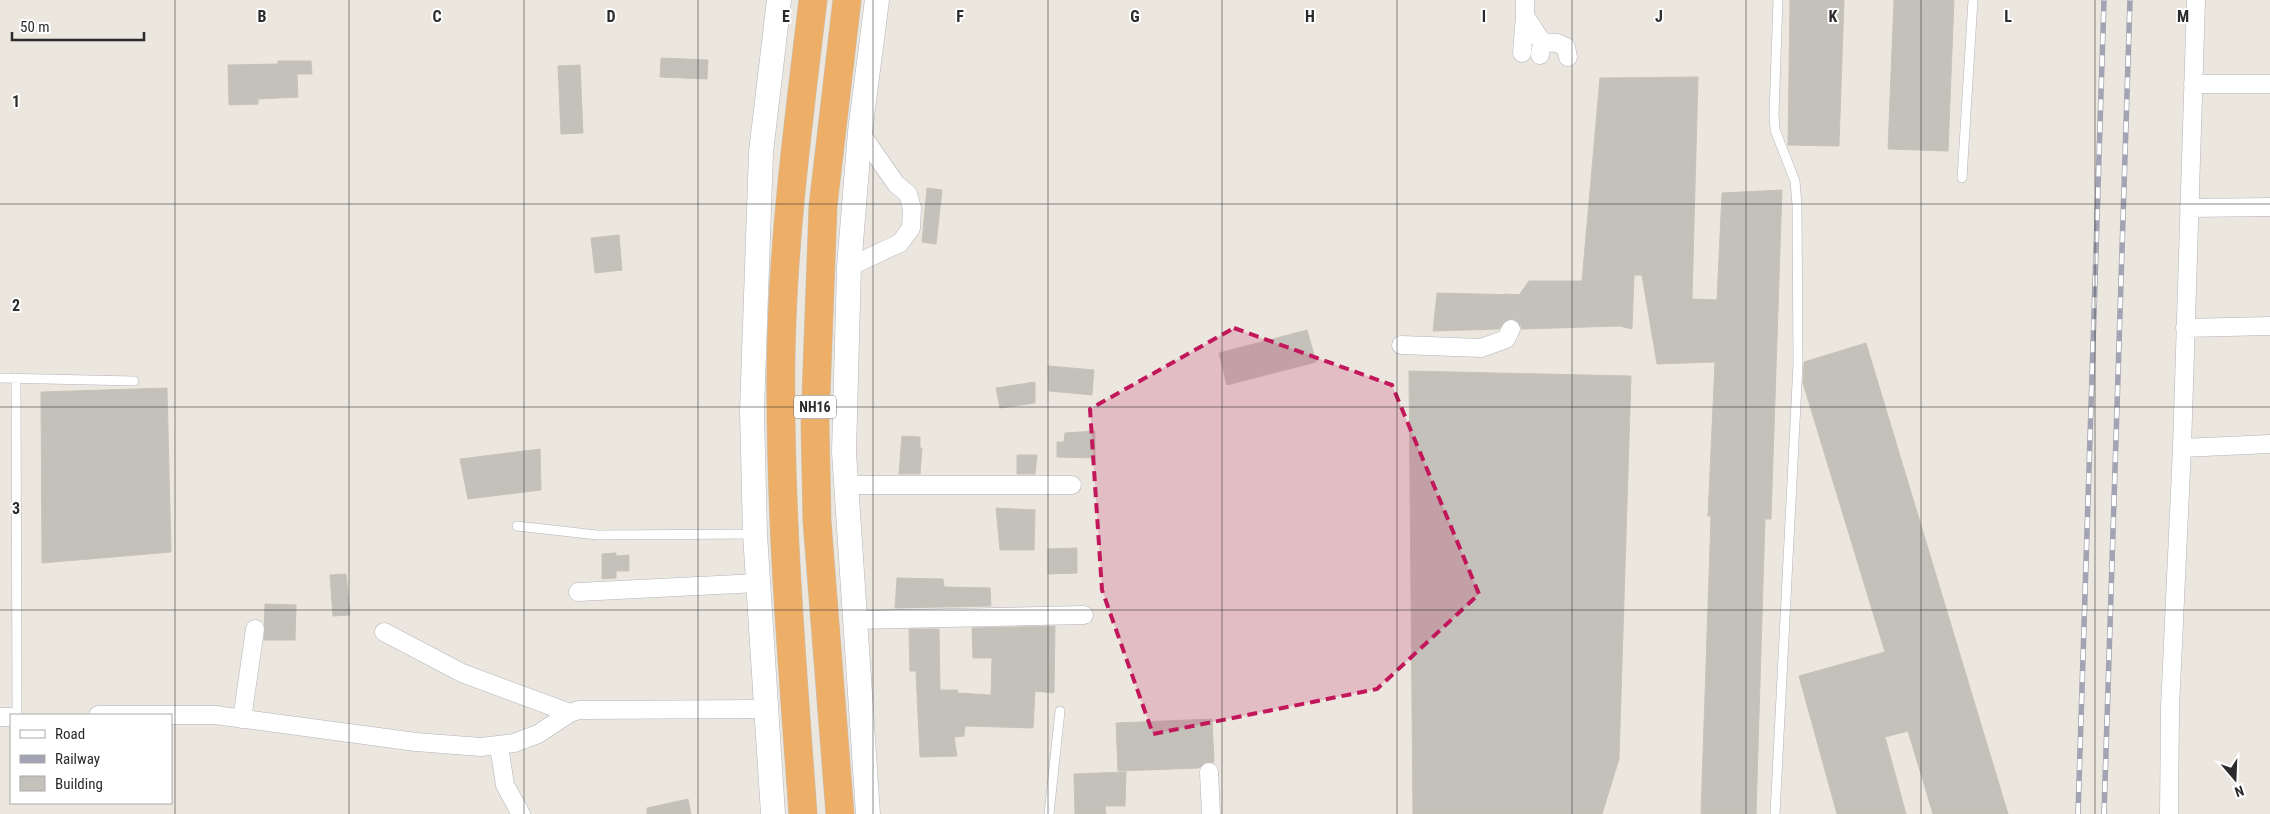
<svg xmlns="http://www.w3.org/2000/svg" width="2270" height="814" font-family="'Roboto Condensed',sans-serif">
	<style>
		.building { fill: #c4c1ba; stroke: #c7c3b8 }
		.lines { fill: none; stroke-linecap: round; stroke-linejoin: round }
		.street-tunnel { stroke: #c5c1bb; stroke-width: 18; stroke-dasharray: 18 9; stroke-linecap: butt }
		.lane-casing { stroke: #b2b3bd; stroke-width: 10 }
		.street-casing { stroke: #b2b3bd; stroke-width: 19 }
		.secondary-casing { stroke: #b2b3bd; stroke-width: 25 }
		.highway-casing { stroke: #c4c4c4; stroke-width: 29 }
		.lane { stroke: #fff; stroke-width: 9 }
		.street { stroke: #fff; stroke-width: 18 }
		.secondary { stroke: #fff; stroke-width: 24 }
		.highway { stroke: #edaf67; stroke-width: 28 }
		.rail-casing { stroke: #a2a3b3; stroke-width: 5.5 }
		.rail { stroke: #fff; stroke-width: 4; stroke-dasharray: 11; stroke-linecap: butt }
		.marked { fill: #c2185b; fill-opacity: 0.2; stroke: #c2185b; stroke-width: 4; stroke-dasharray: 10 6; stroke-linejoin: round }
		.grid { fill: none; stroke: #2b2b2b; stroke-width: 1; stroke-opacity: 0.55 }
		.labels { text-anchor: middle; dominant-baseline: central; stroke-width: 4; stroke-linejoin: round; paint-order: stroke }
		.shield { fill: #fff; stroke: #6b6b6b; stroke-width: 1 }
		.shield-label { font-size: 14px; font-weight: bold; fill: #2b2b2b }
		.grid-label { font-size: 16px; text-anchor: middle; font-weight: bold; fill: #2b2b2b; stroke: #fff; stroke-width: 4; stroke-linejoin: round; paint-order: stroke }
	</style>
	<rect width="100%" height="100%" fill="#ebe7df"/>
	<path class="building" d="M1790,0h54l-5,146 -51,-1z
		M1894,0h60l-6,151 -60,-2z
		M661,58l47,2 -1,19 -47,-2z
		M278,61h33l1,13h-15l1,23 -40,2v5l-29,1 -1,-40 50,-1z
		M580,65l3,68 -22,1 -3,-68z
		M1698,77l-6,222 25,1 5,-107 60,-3 -11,329h-6l-9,295h-55l10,-298h-3l7,-154 -58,2 -15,-89h-8l-2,54 -12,-3 -98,3 -2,-6 -9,-5 -6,2 -6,9 -66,2 4,-38 82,2 10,-14h53l18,-203z
		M927,188l15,2 -6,54 -14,-2z
		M619,235l3,35 -27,3 -4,-35z
		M1307,330l9,32 -89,23 -8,-32z
		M1866,343l142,471h-75l-25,-83 -23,6 21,77h-69l-38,-138 86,-24 -82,-269 1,-21z
		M1048,366l46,4 -2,25 -43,-4z
		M1409,371l222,5 -12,383 -17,55h-189z
		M1035,382v21l-35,5 -4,-20z
		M167,388l4,164 -129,11 -1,-171z
		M1095,431v27l-38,-1v-15h7l1,-9z
		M902,436l18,1v11h2l-2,26h-21z
		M540,449l1,41 -73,9 -8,-40z
		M1017,455h20l-2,19h-18z
		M996,508l39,2 -1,40h-34z
		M1077,548v25l-29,1v-25z
		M616,553v3l13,-1v16h-13v7l-14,1v-25z
		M346,574l4,41 -17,1 -3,-41z
		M897,578l46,1 1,8 46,1 1,18 -96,2z
		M265,604l31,1 -1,35h-31z
		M1055,626l-1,67 -19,-2 -2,37 -68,-2 -1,10 -10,1 3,19 -37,1 -4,-86h-6l-1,-42h30l1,61h18l-1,3 34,2 1,-37h-19l-1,-30z
		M1212,719l2,43 -10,1 -5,5 -81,3 -2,-48z
		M1126,772l-1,34h-20l1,8h-31l-1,-40z
		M688,799l3,15h-44v-6z"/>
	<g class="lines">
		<path class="street-tunnel" d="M1511,329l2,-35"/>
		<g class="lane-casing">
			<path id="lane" d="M1962,178l11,-178
				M0,378l134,3
				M16,378l1,337
				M517,526l80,9 158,-1
				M1049,814l11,-103
				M1775,814l23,-450 -1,-159 -2,-24 -20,-51 -1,-16 4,-114"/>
		</g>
		<g class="street-casing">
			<path id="street" d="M1525,0v16l17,26 -2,13
				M1542,42l15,1 9,4 2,10
				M1522,53l3,-37
				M2193,84h77
				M2189,208l81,-1
				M849,267l51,-24 11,-15 1,-20 -4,-14 -12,-10 -36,-52
				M2185,328l85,-2
				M1401,345l80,3 25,-9 5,-10
				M2182,448l88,-4
				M846,485h226
				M578,592l180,-9
				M855,620l229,-5
				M384,632l78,41 108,40
				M98,715h117l201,27 65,5 33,-4 24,-9 32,-21 9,-3 185,-1
				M0,717h11
				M242,719l13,-90
				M499,746l6,39 16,29
				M1209,772l2,42
				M2169,814l1,-106 12,-260 14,-448"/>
		</g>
		<g class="secondary-casing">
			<path id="secondary" d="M773,814l-18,-280 -3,-123 9,-259 18,-152
				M868,814l-24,-362 5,-185 11,-135 17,-132"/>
		</g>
		<g class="highway-casing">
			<path id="highway" d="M803,814c-11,-153 -24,-306 -22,-459 2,-119 18,-237 32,-355
				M840,814l-23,-293 -2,-98 8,-217 24,-206"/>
		</g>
		<use href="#lane" class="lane"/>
		<use href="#street" class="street"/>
		<use href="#secondary" class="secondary"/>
		<use href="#highway" class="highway"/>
		<g class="rail-casing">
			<path id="rail" d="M2078,814l26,-814
				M2104,814l26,-814"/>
		</g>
		<use href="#rail" class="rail"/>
	</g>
	<path class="marked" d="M1234,328l158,57 87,209 -102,95 -224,45 -51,-144 -12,-181z"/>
	<path class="grid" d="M175,0v814M349,0v814M524,0v814M698,0v814M873,0v814M1048,0v814M1222,0v814M1397,0v814M1572,0v814M1746,0v814M1921,0v814M2095,0v814M0,204h2270M0,407h2270M0,610h2270"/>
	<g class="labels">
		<rect class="shield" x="794" y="395.5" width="42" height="23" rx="4"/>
		<g class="shield-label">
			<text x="815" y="407">NH16</text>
		</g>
	</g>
	<g class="grid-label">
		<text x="262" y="22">B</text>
		<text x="437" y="22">C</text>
		<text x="611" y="22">D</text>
		<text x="786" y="22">E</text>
		<text x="960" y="22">F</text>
		<text x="1135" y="22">G</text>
		<text x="1310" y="22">H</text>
		<text x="1484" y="22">I</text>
		<text x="1659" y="22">J</text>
		<text x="1833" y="22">K</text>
		<text x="2008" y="22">L</text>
		<text x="2183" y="22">M</text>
		<text x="16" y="107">1</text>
		<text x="16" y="311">2</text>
		<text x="16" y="514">3</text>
	</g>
	<rect x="10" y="714" width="162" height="90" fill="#ffffff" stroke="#aaaaaa"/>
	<rect x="20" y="730" width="25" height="8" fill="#ffffff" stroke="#aaaaaa"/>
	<text x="55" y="739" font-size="15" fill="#2b2b2b">Road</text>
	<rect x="20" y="755" width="25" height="8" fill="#a2a3b3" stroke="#aaaaaa"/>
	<text x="55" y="764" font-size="15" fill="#2b2b2b">Railway</text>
	<rect x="20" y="776" width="25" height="15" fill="#c4c1ba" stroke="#aaaaaa"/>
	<text x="55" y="789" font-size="15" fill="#2b2b2b">Building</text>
	<g transform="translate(2235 779) rotate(161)" stroke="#ffffff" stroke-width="4" paint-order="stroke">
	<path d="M0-4L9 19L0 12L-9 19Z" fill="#2b2b2b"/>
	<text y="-8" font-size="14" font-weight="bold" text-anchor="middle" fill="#2b2b2b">N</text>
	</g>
	<path d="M12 32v8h132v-8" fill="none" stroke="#2b2b2b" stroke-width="2.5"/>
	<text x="20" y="32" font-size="15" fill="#2b2b2b" stroke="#ffffff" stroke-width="4" paint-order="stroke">50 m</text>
</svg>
